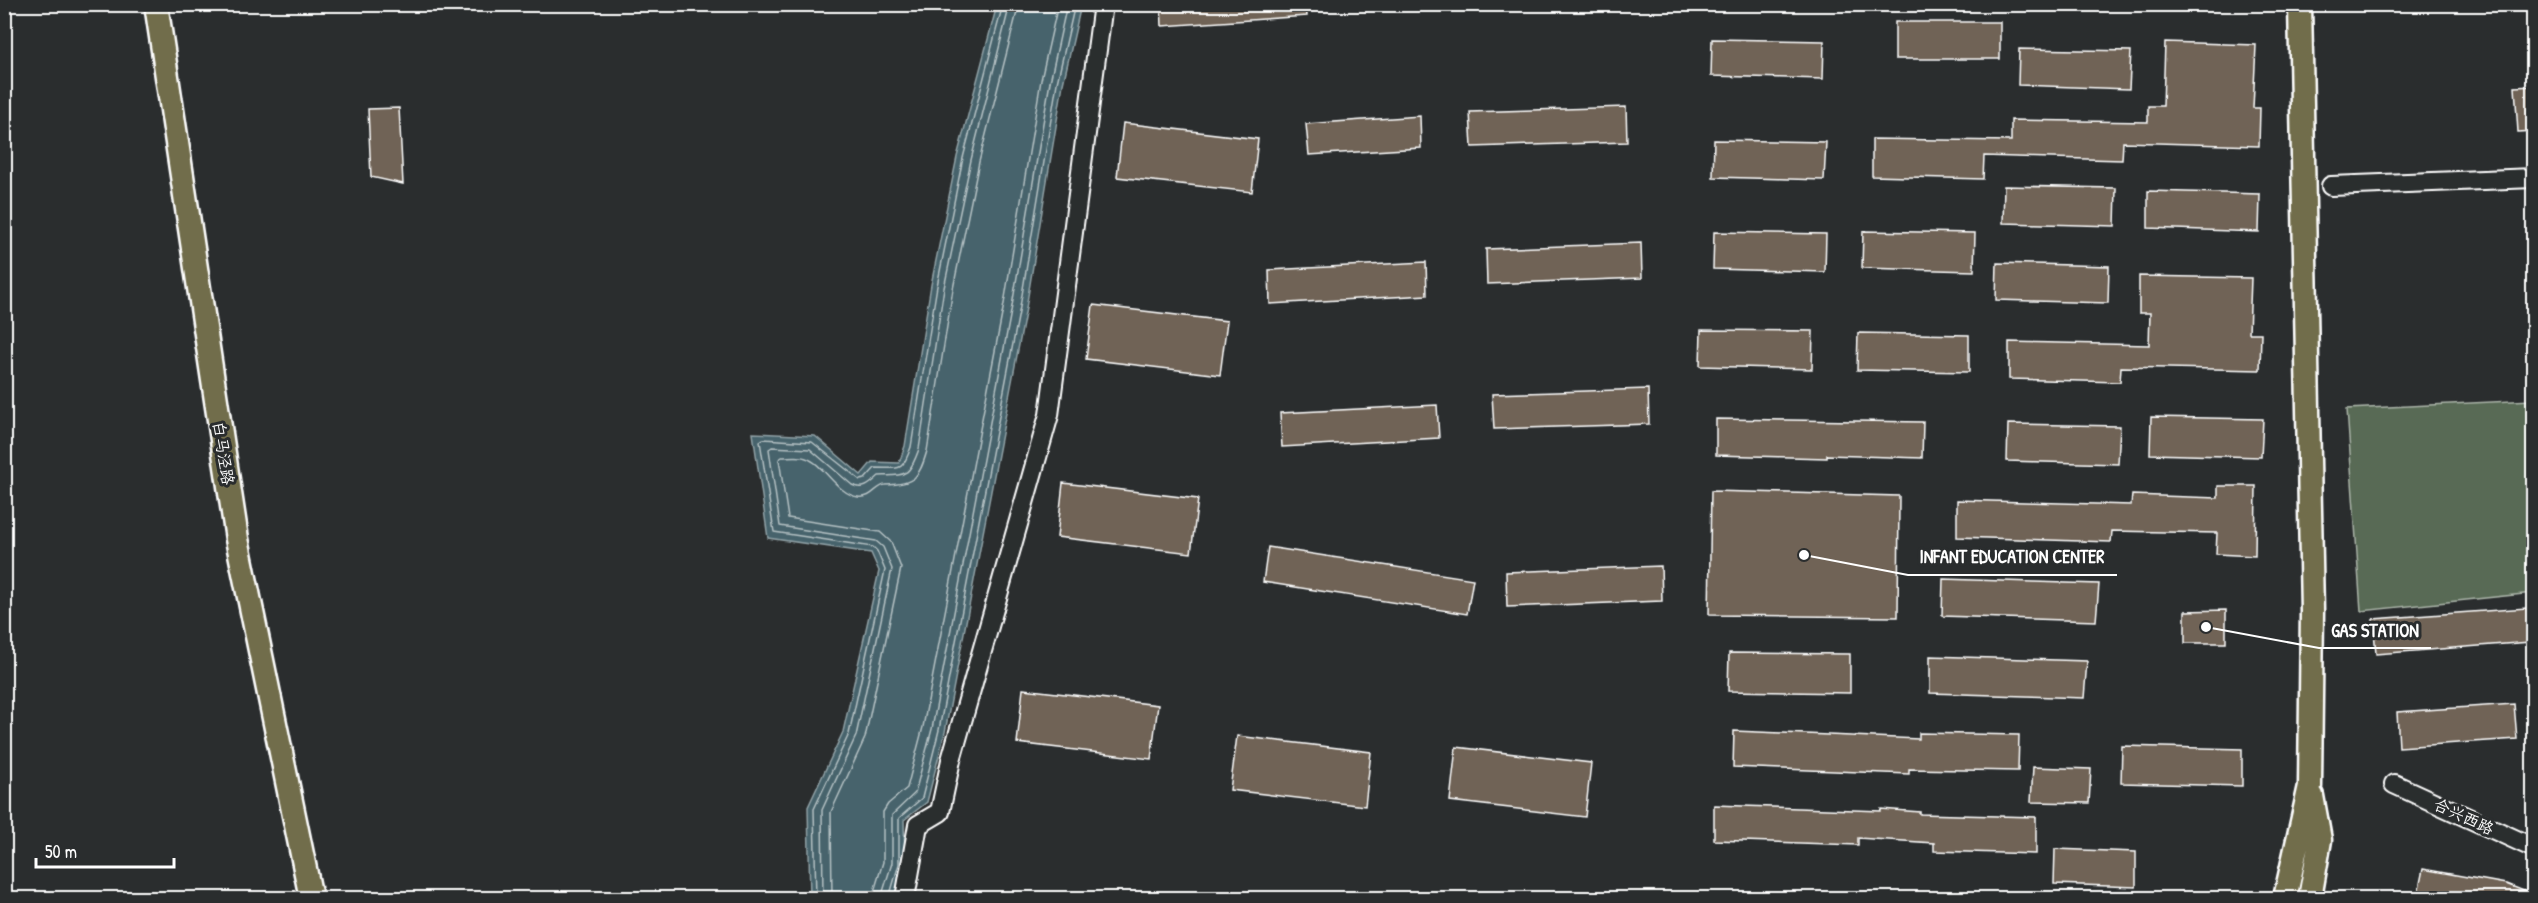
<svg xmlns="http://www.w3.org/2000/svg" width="2538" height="903" font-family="'Patrick Hand','LXGW WenKai TC',sans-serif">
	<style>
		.green { fill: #586b55; stroke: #acb5aa; stroke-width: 1.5 }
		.water { fill: #47646c; stroke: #91a2a7; stroke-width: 1.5 }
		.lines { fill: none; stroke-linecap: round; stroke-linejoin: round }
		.shore { stroke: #b5c1c4; stroke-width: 1.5 }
		.building { fill: #6f6356; stroke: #fff; stroke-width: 1.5 }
		.minor-casing { stroke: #fff; stroke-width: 22 }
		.major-casing { stroke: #fff; stroke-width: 27 }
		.minor { stroke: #2a2d2e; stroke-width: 18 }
		.major { stroke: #716d4b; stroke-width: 22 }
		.labels { text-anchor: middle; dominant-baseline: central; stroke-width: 6; stroke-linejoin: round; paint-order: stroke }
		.street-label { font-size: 16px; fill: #fff; stroke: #2a2d2e }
		.leader { fill: none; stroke: #fff; stroke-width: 2 }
		.callout-dot { fill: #fff; stroke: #2a2d2e; stroke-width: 2 }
		.callout-label { font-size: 18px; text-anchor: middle; font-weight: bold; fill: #fff; stroke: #2a2d2e; stroke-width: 6; stroke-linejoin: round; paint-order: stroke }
	</style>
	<rect width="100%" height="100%" fill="#2a2d2e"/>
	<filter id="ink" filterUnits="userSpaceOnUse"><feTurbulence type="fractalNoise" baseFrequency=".0167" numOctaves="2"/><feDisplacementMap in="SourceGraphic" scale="12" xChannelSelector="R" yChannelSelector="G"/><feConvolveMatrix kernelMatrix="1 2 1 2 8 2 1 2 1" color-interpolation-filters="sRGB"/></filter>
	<g filter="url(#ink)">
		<path class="green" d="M2533,400v193l-172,18 -14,-202z"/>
		<path class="water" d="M997,5h84l-18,79 -37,224 -81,424 -18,70 -23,18 1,45 -11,33h-84l-2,-91 35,-75 36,-161 -8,-18 -103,-15 -15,-105 62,3 46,39 11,-13 27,1 6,-17 26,-161 26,-128z"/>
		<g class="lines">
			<path class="shore" d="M816,898l-2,-89 35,-75 36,-164 -8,-19 -4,-4 -99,-15 -14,-91 3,-2 49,3 48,38 5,-1 10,-11c25,0 27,5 36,-21l26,-161 26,-128 40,-154
				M823,898l-1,-88 34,-74 36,-167 -9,-22 -7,-6 -96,-15 -11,-77 3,-2 38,2 42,36c12,6 18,-1 27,-9 28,-1 30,1 40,-27l25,-161 27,-128 39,-156
				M832,898l-1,-86 34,-74 36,-170 -10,-26 -11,-10 -92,-14 -9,-59 3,-2c7,0 17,-2 24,1 18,6 31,36 52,39 15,2 18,-12 28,-12 29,-1 33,-7 41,-34l26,-162 26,-127 40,-158
				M872,898l11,-36v-50l5,-8 19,-16 16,-61 81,-423 37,-224 17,-76
				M881,898l11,-35v-48l23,-22 17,-64 80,-423 38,-224 17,-78
				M889,898l10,-34v-46l23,-20 17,-68 81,-423 37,-224 18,-79"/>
		</g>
		<path class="building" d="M1161,4h145l1,12 -145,10z
			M1895,22h105v37h-105z
			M1712,39l112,2 -1,38 -112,-3z
			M2165,42l91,3 -3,63h7l-1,38 -136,-4 -1,18 -138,-4 -1,23 -111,-3v-37l139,2v-21l137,2v-16h15z
			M2019,49l112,2 -2,38 -111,-4z
			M2534,86v45l-16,1 -3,-45z
			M1626,107l1,35 -155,5 -2,-35z
			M399,108l4,76 -32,-7 -3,-68z
			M1420,116l1,32 -112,7 -3,-31z
			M1123,123l135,16 -6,53 -135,-15z
			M1714,140l112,2 -2,38 -111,-3z
			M2004,186l112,2 -1,38 -112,-3z
			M2148,191l112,3 -1,38 -111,-4z
			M1863,231l112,2 -1,38 -112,-3z
			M1714,232l112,2 -1,38 -112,-3z
			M1641,243l1,35 -155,6 -1,-35z
			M1426,262l1,33 -157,9 -1,-34z
			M1997,263l112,3 -1,37 -112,-3z
			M2139,276l112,2 -2,55h12l-1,37 -139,-3 -1,15 -111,-3v-37l140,3 1,-32h-11z
			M1093,305l134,16 -7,54 -134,-16z
			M1701,330l112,1 -1,38 -112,-3z
			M1858,333l111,2v37l-112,-2z
			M1648,389l1,35 -155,5 -2,-35z
			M1437,405l2,33 -157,9 -2,-34z
			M2151,417l112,2 -2,38 -111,-3z
			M1716,419l207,3 -1,36 -95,-3v3l-111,-3z
			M2008,424l112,2 -2,38 -111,-3z
			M1063,483l135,16 -7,54 -134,-16z
			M2218,486h38l-1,70 -39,-2 1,-21 -105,-2 -1,11 -154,-5v-37l174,5 1,-10 86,3z
			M1711,491l188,5 -1,121 -189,-2z
			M1268,547l205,32 -6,35 -204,-32z
			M1661,566l1,35 -155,6 -1,-35z
			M1943,579l156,5 -3,37 -154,-5z
			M2527,608l3,34 -154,12 -3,-35z
			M2226,610v33h-41v-32z
			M1729,653l121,1v39l-122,-2z
			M1930,656l157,5 -3,37 -154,-5z
			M1023,689l135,16 -7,54 -134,-16z
			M2514,704l3,35 -118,8 -2,-35z
			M1734,731l185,8v-6l100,2 -1,36 -109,-2v5l-176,-7z
			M1237,736l134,16 -6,54 -135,-16z
			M2122,746l120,3v37l-121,-3z
			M1456,747l135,16 -6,54 -135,-16z
			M2033,767l58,2 -2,34 -58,-1z
			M1714,805l167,6v-2l39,3v2l116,3v37l-102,-3v-8l-76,-5v7l-144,-5z
			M2055,849l81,3v35l-82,-3z
			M2423,869l83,15 28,11v3h-117z"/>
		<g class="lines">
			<g class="minor-casing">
				<path id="minor" d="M2331,186l203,-8
					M2394,784l140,64
					M905,898l13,-73 22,-13 11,-52 98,-345 54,-411"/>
			</g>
			<g class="major-casing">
				<path id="major" d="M156,4l81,535 74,359
					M2285,898l25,-112 2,-175 -12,-607
					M2310,898l10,-58 -8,-44"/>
			</g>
			<use href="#minor" class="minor"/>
			<use href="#major" class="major"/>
		</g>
	</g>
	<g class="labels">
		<g class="street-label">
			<text transform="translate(224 453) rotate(81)">白马泾路</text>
			<text transform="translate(2464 816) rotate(25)">合兴西路</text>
		</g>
	</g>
	<path class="leader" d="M1804 555L1908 575H2117M2206 627L2319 648H2431"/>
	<g class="callout-dot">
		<circle cx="1804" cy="555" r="6"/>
		<circle cx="2206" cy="627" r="6"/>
	</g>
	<g class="callout-label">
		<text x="2012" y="563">INFANT EDUCATION CENTER</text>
		<text x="2375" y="637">GAS STATION</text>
	</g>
	<rect width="2538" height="903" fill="none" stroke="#2a2d2e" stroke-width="24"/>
	<rect x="12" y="12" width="2514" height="879" fill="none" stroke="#fff" stroke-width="2" filter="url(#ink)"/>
	<path d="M36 858v9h138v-9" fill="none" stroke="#ffffff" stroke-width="3"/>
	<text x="45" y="858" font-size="18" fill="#ffffff" stroke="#2a2d2e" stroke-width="4.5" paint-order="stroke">50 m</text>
</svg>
